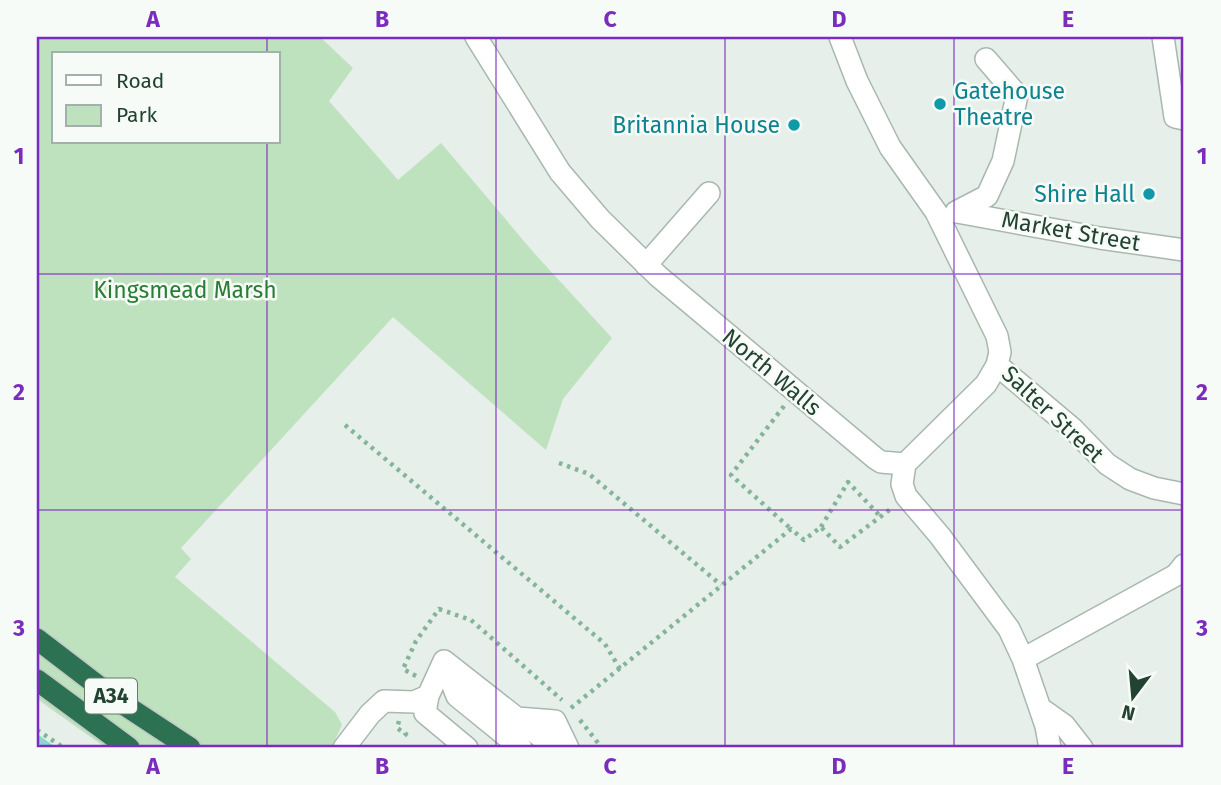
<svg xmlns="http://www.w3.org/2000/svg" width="1221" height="785" font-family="'Fira Sans',sans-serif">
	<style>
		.green { fill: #bee1be; fill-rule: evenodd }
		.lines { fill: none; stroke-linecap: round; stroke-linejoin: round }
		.stream { stroke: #8bd7d0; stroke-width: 7 }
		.minor-casing { stroke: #a8b8ae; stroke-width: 24 }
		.highway-casing { stroke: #c1cac6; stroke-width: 24 }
		.path { stroke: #84b599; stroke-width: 4.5; stroke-dasharray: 3.5 5; stroke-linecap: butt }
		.minor { stroke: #fff; stroke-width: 21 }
		.highway { stroke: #2c7252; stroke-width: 21 }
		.grid { fill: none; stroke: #7b2cbf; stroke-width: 2; stroke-opacity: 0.55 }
		.culture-dot { fill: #0f9aa8; stroke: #f7fbf8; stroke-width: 2.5 }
		.labels { text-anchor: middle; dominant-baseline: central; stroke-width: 5; stroke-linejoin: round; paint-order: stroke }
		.shield { fill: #f7fbf8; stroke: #637a6d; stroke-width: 2 }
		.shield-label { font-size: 21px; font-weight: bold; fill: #234332 }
		.culture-label { font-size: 23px; fill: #0d838f; stroke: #f7fbf8; text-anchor: end }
		.street-label { font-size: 23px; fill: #234332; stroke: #f7fbf8 }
		.park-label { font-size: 23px; fill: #2a7d35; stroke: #f7fbf8 }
		.neatline { fill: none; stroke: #7b2cbf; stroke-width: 2.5 }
		.grid-label { font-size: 23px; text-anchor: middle; font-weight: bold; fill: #7b2cbf }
	</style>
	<rect width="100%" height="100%" fill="#e6efe9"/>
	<path class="green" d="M37,37h283l33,31 -24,33 69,79 43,-37 93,110 78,85 -49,61 -17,51 -153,-133 -212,231 10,11 -16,18 160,135 7,13 -11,23h-225l-69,-49zM54,54h224v88h-224z"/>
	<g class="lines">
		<path class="stream" d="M37,738l14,10"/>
		<g class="minor-casing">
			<path id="minor" d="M476,37l84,135 40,47 58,57 217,182 6,4 24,2
				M840,37l17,44 33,66 46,65 61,124 3,16 -3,13 -11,19 -81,80 -3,20 4,12 34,40 69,93 14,30 23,67 4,22
				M1163,37l12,80 9,2
				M956,212l31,-16 16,-35 14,-66 -31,-36
				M957,212l143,26 84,12
				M646,265l63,-72
				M997,365l76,64 34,35 23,15 24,9 30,6
				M1023,659l153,-84 8,-10
				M444,661l111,87
				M444,663l13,33 64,52
				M428,696l-3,17 42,35
				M1040,708l24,17 18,23
				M517,718l38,3 13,27
				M344,748l26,-34 14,-13 30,1 14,-6 16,-35"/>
		</g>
		<g class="highway-casing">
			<path id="highway" d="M37,639l77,59 76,50
				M37,680l92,68"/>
		</g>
		<path class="path" d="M784,406l-53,69 60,54
			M345,425l260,219 15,25
			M559,463l30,11 132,111
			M821,527l27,-45 32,34
			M416,676l-13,-7 13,-28 23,-32 32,11 91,80
			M571,708l220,-179 13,11 17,-13 19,20 52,-39
			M580,720l22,28
			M399,721l-2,7 9,6 -3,3
			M37,730l27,18"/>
		<use href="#minor" class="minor"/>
		<use href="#highway" class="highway"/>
	</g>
	<path class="grid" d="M267,37v17M496,37v711M725,37v711M954,37v711M267,142v606M37,274h1147M37,510h1147"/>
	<g class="culture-dot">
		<circle cx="940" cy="104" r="7"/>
		<circle cx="794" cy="125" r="7"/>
		<circle cx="1149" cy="194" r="7"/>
	</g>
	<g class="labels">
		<rect class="shield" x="85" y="678.5" width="52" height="35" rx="5"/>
		<g class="shield-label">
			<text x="111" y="696">A34</text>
		</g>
		<g class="culture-label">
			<text x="954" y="91" text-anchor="start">Gatehouse<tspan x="954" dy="26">Theatre</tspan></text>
			<text x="780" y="125">Britannia House</text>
			<text x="1135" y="194">Shire Hall</text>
		</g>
		<g class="street-label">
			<text transform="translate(1071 231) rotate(10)">Market Street</text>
			<text transform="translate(772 372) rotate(40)">North Walls</text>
			<text transform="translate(1053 414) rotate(43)">Salter Street</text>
		</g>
		<g class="park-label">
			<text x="185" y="290">Kingsmead Marsh</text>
		</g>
	</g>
	<rect width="1221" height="785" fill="none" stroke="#f7fbf8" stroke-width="77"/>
	<rect x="52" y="52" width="228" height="91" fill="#f7fbf8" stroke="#a2b1a9" stroke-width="2"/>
	<rect x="66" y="75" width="35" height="10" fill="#ffffff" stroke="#a2b1a9" stroke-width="2"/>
	<text x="116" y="88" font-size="21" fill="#234332">Road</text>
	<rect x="66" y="105" width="35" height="21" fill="#bee1be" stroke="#a2b1a9" stroke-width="2"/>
	<text x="116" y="122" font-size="21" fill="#234332">Park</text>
	<g transform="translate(1133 697) rotate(196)" stroke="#f7fbf8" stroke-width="5" paint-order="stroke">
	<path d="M0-5L12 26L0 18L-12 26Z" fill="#234332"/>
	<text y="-10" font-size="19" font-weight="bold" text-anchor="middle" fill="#234332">N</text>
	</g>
	<rect x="38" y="38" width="1144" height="708" class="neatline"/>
	<g class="grid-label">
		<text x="153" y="27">A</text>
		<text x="382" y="27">B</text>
		<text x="610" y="27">C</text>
		<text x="839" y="27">D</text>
		<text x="1068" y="27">E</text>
		<text x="19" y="164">1</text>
		<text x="1202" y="164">1</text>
		<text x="19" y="400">2</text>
		<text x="1202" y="400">2</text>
		<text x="19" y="636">3</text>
		<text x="1202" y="636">3</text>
		<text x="153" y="774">A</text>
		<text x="382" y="774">B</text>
		<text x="610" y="774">C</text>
		<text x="839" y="774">D</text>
		<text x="1068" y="774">E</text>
	</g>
</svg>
